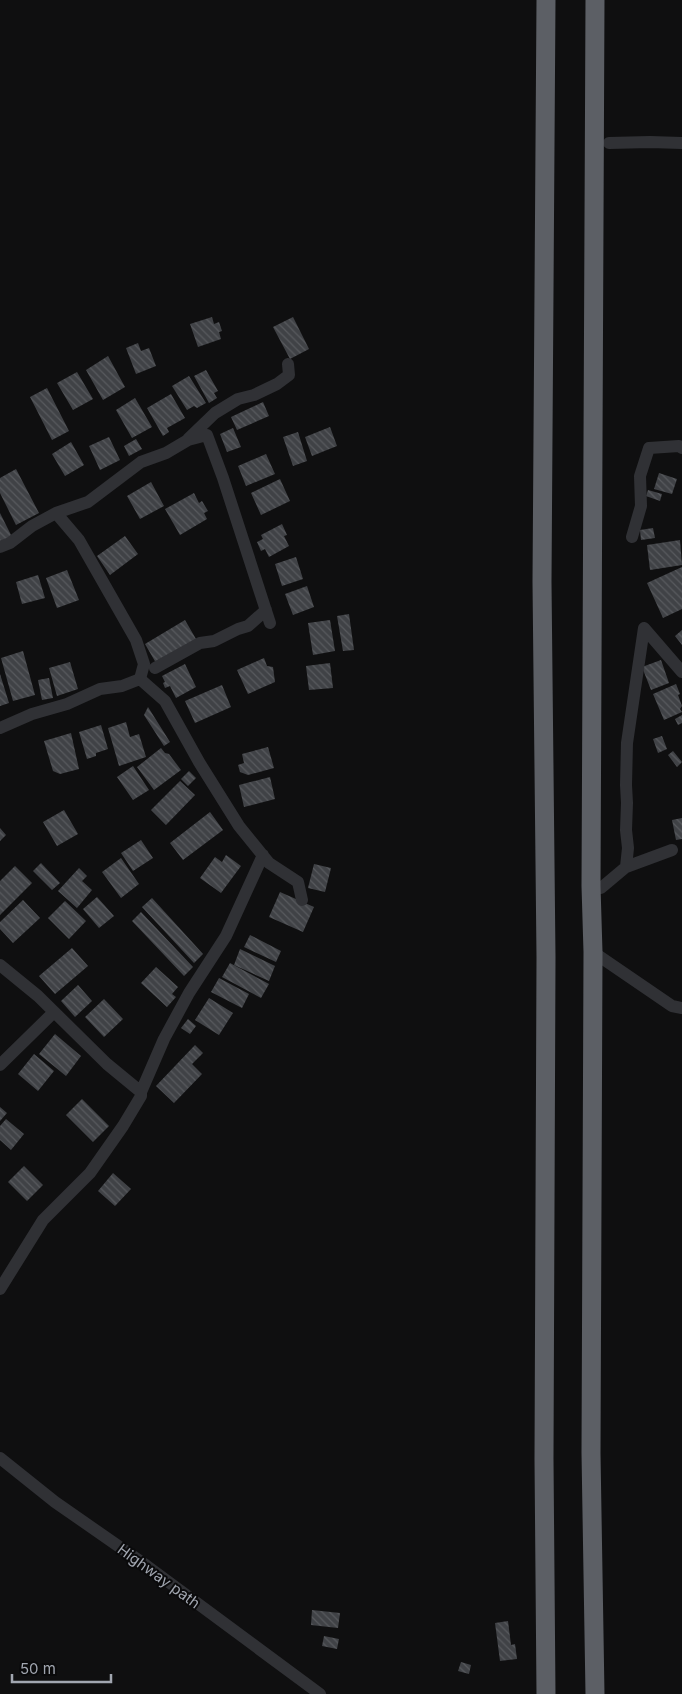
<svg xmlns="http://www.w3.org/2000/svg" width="682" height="1694" font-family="Inter,sans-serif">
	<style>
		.building { fill: url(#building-back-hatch) }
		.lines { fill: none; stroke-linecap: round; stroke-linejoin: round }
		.minor { stroke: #303135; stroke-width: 12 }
		.highway { stroke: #5c5f65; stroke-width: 19 }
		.labels { text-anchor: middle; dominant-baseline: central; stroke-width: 4; stroke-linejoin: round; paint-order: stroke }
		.street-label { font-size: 15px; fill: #a1a6b0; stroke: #0a0a0b }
	</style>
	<defs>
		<pattern id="building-back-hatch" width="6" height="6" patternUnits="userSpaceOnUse" patternTransform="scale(1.25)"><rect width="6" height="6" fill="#404246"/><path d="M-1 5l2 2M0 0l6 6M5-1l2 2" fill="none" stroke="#585a5e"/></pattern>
	</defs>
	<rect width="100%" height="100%" fill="#0f0f10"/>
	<path class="building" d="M212,317l2,7 5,-2 3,9 -3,1 2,7 -23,8 -8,-23z
		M293,317l16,32 -19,10 -17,-32z
		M138,343l3,8 8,-3 7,18 -20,8 -10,-26z
		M108,356l17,31 -22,13 -17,-30z
		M206,370l12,21 -4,2 3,5 -8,5 -15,-27z
		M77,372l16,27 -20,11 -16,-27z
		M189,376l17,27 -9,5 -3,-2 -7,4 -15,-24z
		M47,388l22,43 -17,9 -22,-43z
		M171,394l14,24 -18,10 2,4 -6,4 -16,-28z
		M135,398l17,29 -20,11 -16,-28z
		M263,402l6,14 -32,14 -6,-13z
		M330,427l7,19 -25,10 -7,-19z
		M233,428l8,19 -14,5 -7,-18z
		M298,432l9,29 -14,5 -10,-29z
		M109,437l11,23 -20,10 -11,-24z
		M136,439l6,10 -13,7 -5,-10z
		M71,442l13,23 -19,11 -13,-22z
		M266,454l9,20 -29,12 -8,-20z
		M16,469l23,44 -23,12 -16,-32v-15z
		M659,473l18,6 -5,15 -18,-5z
		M280,479l10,22 -29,14 -10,-22z
		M151,482l13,24 -24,13 -13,-23z
		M648,490l14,4 -2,7 -14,-5z
		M194,493l5,10 3,-2 6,10 -4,2 3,6 -27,16 -15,-26z
		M0,513l12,24 -12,6z
		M282,524l5,11 -3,1 5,10 -20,11 -4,-8 -4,2 -4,-9 6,-3 -2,-4z
		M653,528l2,10 -14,2 -1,-10z
		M125,536l13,18 -28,21 -13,-19z
		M680,540l2,25 -32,5 -3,-25z
		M296,557l7,22 -21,7 -7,-22z
		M682,567v42l-19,9 -16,-35z
		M67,570l12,30 -22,8 -11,-30z
		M38,575l7,23 -23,6 -6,-22z
		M307,586l7,21 -21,8 -8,-21z
		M349,614l5,36 -11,1 -6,-35z
		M185,620l11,19 -40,24 -11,-19z
		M330,620l5,31 -22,4 -5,-32z
		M682,630v15l-7,-9z
		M23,651l12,44 -22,6 -12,-43z
		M264,658l3,8 6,1 2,15 -27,12 -11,-24z
		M661,660l8,23 -18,7 -9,-23z
		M70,662l8,27 -21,7 -8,-28z
		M330,663l3,25 -24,2 -3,-24z
		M185,664l11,23 -20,11 -6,-12 -5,2 -2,-5 2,-1 -3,-6z
		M0,674l9,29 -9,3z
		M49,678l4,20 -11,2 -4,-20z
		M676,684l4,10 -2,1 4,11 -2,3 2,3 -18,8 -11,-26z
		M222,685l9,22 -36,16 -10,-22z
		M148,707l22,35 -6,4 -20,-31z
		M682,715v8l-4,2 -3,-6z
		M126,722l4,15 9,-3 7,23 -27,9 -11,-38z
		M101,725l7,24 -12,4v3l-9,3 -8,-27z
		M71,733l8,36 -19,5 -7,-3 -9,-30z
		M662,736l5,13 -9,4 -5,-14z
		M268,747l6,21 -26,7 -8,-3 -2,-7 6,-2 -2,-9z
		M161,748l4,5 4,1 12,16 -27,20 -17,-23z
		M673,751l9,11 -5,5 -9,-12z
		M133,766l16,24 -16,10 -16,-23z
		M189,771l7,7 -8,8 -7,-7z
		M270,777l5,22 -31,8 -5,-22z
		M180,781l15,14 -29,30 -15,-15z
		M64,810l14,24 -21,12 -14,-24z
		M210,812l13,18 -40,30 -13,-17z
		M682,818v21l-6,1 -4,-20z
		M0,828l6,7 -6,6z
		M141,840l12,18 -20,13 -12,-18z
		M226,855l15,11 -20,27 -21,-15 15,-21 7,5z
		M121,858l18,26 -18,14 -19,-26z
		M41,863l19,20 -8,7 -19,-19z
		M314,864l17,4 -6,24 -17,-4z
		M15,866l17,17 -32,32v-34z
		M79,868l8,8 -5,5 10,9 -15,18 -19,-17z
		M280,892l34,15 -11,25 -34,-15z
		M97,897l17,19 -15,12 -16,-19z
		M152,898l51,56 -9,9 -52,-56z
		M23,900l17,18 -27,25 -13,-14v-7z
		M65,901l21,20 -17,18 -21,-21z
		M141,912l52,55 -9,9 -52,-55z
		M250,935l31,16 -5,11 -32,-15z
		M72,948l16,18 -33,28 -16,-18z
		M240,949l35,17 -6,15 -35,-16z
		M230,963l39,21 -8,14 -39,-21z
		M156,967l22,20 -6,7 4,3 -9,10 -26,-24z
		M219,978l30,16 -7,14 -31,-16z
		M78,985l14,16 -17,16 -14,-16z
		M209,998l24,15 -14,22 -24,-15z
		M104,999l19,20 -19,18 -19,-20z
		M188,1019l8,7 -6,8 -9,-6z
		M55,1034l26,22 -15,20 -27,-22z
		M195,1045l8,8 -11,11 10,10 -28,29 -18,-17z
		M34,1054l20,17 -16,20 -20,-17z
		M82,1099l27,27 -16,16 -27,-27z
		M0,1107l7,6 -7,8z
		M6,1119l18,15 -13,16 -11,-10v-14z
		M24,1166l19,19 -16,16 -19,-19z
		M113,1173l18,16 -16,17 -17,-15z
		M312,1610l28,3 -2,15 -27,-3z
		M508,1621l3,24 4,-1 2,15 -17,2 -5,-38z
		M324,1636l15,3 -2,10 -15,-3z
		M461,1662l10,3 -2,9 -11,-3z"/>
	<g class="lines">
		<path class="minor" d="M609,143l41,-1 32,1
			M188,439l27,-26 23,-14 16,-4 23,-11 12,-9 -1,-11
			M632,537l9,-31 -1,-30 9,-28 30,-2 3,2
			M0,547l10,-4 22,-17 24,-13 32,-11 53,-40 25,-9 22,-13 19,-5 16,43 47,145
			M155,668l45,-25 14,-2 24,-12 10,-3 18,-16
			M140,679l25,22 34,61 40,64 30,37 29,19 4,18
			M0,728l32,-14 35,-10 33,-15 22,-3 18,-7 4,-15 -8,-24 -57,-100 -23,-27
			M626,867l46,-17
			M591,886l10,2 25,-21 2,-19 -2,-18 1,-27 -1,-18 1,-42 17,-115 38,44
			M593,952l79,54 10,2
			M0,965l38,31 69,68 34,28v4l-18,30 -33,47 -47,47 -43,69
			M0,1065l54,-53
			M141,1092l23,-53 25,-46 37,-57 37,-81
			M0,1458l55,44 92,64 173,128"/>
		<path class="highway" d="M595,0l-4,886 2,66 -2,501 4,241
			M546,1694l-2,-235 2,-502 -4,-375 4,-582"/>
	</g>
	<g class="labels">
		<g class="street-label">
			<text transform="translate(159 1576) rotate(36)">Highway path</text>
		</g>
	</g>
	<path d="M12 1674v8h99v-8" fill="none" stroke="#a1a6b0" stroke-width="2.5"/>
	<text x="20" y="1674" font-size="15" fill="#a1a6b0" stroke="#0a0a0b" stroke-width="4" paint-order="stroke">50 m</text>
</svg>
